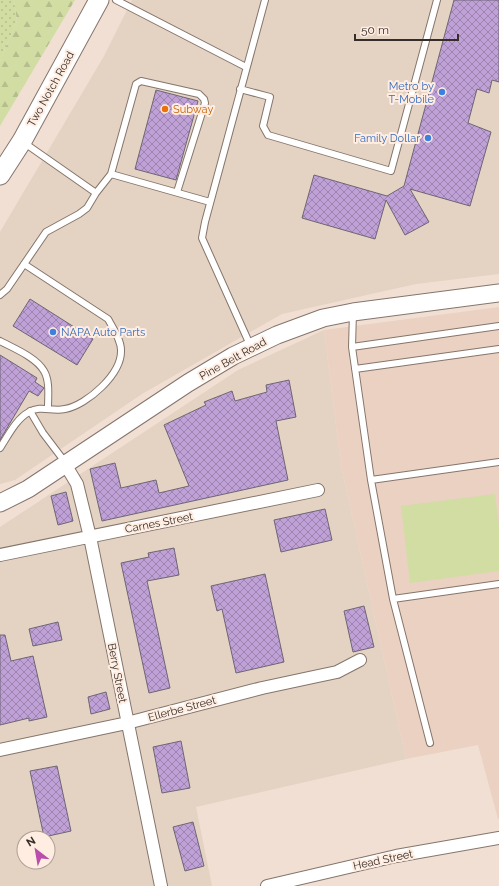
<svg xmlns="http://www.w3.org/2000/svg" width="499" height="886" font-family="Raleway,sans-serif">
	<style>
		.commercial { fill: #e4d3c3; fill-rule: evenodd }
		.built { fill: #ead1c2 }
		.grass { fill: url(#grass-dots) }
		.forest { fill: url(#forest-firs) }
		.garden { fill: #d2dda3 }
		.building { fill: url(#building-cross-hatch); stroke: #6d6574 }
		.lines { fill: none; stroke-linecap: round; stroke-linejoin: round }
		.lane-casing { stroke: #85756b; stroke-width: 8 }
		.street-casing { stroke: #85756b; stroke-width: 14 }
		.secondary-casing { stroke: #85756b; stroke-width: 19 }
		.primary-casing { stroke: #85756b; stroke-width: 21 }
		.lane { stroke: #fff; stroke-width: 6 }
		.street { stroke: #fff; stroke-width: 12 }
		.secondary { stroke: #fff; stroke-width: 17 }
		.primary { stroke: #fff; stroke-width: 19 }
		.shop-dot { fill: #3f7fe0; stroke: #ffede1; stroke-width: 1.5 }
		.food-dot { fill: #e8710a; stroke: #ffede1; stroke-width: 1.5 }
		.labels { text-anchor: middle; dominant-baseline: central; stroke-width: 4; stroke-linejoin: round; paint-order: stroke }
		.shop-label { font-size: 11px; fill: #366cbe; stroke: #ffede1; text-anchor: end }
		.street-label { font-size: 11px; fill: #342d29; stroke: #ffede1 }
		.food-label { font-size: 11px; fill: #c56008; stroke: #ffede1; text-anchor: start }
	</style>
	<defs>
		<pattern id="grass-dots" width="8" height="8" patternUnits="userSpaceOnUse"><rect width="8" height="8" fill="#d2dda3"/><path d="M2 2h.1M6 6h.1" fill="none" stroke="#b5be8c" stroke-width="1.8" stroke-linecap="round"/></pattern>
		<pattern id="forest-firs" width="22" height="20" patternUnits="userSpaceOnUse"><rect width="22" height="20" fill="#d2dda3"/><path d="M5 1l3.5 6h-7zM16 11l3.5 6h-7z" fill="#b5be8c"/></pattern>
		<pattern id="building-cross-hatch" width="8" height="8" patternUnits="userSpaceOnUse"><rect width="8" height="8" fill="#bfa1d7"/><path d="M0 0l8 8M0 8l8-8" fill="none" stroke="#9c84ae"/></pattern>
	</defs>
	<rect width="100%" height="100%" fill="#f1dfd4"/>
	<path class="commercial" d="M132,0h367v274l-83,10 -134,30 -140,80 -127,86 -15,4v-252l104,-176z
		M324,330l17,136 65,293 -210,48 16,79h-212v-359l238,-157zM24,838h24v24h-24z"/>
	<path class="built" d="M499,307v512h-1l-20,-74 -72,14 -65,-293 -17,-136z"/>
	<path class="grass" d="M0,0h14l3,21 -17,40z"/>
	<path class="forest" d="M14,0h61l-75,126v-65l17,-40z"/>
	<path class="garden" d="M495,494l4,32v45l-89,12 -9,-77z"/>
	<path class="building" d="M454,0h45v82l-7,-2 -3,13 -12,-4 -9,34 23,9 -21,74 -60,-17 19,33 -24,13 -19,-35 -11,39 -73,-21 12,-43 73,21 17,-10z
		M156,90l42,11 -22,79 -41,-11z
		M30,299l63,40 -16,26 -64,-39z
		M0,355l37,23 -2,4 9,6 -6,8 -9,-5 -29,49z
		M289,380l7,37 -20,4 12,59 -186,41 -12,-52 25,-6 6,25 35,-8 3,13 30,-7 -25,-61 42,-20 -2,-3 28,-11 3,10 32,-9 -1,-7z
		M66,492l7,29 -15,4 -7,-29z
		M325,509l7,31 -51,12 -7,-32z
		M174,548l5,27 -32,6 23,107 -21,5 -28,-130 28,-6 -1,-4z
		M265,574l19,88 -48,11 -14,-64 -5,2 -6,-25z
		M364,606l10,41 -21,5 -9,-41z
		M58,622l4,18 -29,6 -4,-17z
		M0,635h5l6,26 22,-5 14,61 -18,4v-3l-29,7z
		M106,692l4,17 -19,5 -3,-17z
		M181,741l9,47 -28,5 -9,-46z
		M57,766l14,65 -27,6 -14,-66z
		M193,822l11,44 -19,5 -12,-44z"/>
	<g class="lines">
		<g class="lane-casing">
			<path id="lane" d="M116,0l130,67
				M240,89l30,8 -7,29 5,9 123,36 46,-171
				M23,142l73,51
				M111,174l99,28
				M0,295l7,-6 39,-57 33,-18 8,-6 9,-15 15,-19 25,-90 5,-3 58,13 5,5 1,4 -28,89
				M353,312l-1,35 19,133 22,119 37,144
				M0,341c13,7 36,16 44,30 6,10 4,25 4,37
				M251,347l-49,-109 3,-16 60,-222
				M352,347l147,-21
				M355,369l144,-20
				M30,411l13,22 22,29
				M0,448c8,-12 16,-29 29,-36 12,-7 23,0 36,-3 22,-4 57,-35 56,-59 0,-10 -8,-22 -13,-31l-84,-55
				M371,480l128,-18
				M393,599l106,-15"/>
		</g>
		<g class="street-casing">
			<path id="street" d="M65,464l12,20 13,53 71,349
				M0,555l318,-65
				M0,750l127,-27 135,-35 56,-12 19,-4 23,-12
				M267,886l129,-30 103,-18"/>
		</g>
		<g class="secondary-casing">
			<path id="secondary" d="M0,503l28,-14 160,-106 45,-27 44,-21 46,-17 30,-6 146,-19"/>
		</g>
		<g class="primary-casing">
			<path id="primary" d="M0,175l22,-34 77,-141"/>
		</g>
		<use href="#lane" class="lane"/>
		<use href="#street" class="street"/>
		<use href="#secondary" class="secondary"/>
		<use href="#primary" class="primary"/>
	</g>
	<g class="shop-dot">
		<circle cx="442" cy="92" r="4"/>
		<circle cx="428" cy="138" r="4"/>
		<circle cx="53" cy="332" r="4"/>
	</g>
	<circle class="food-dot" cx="165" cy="109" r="4"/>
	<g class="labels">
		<g class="shop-label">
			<text x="434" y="86">Metro by<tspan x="434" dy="13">T-Mobile</tspan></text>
			<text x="420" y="138">Family Dollar</text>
			<text x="61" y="332" text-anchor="start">NAPA Auto Parts</text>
		</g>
		<g class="street-label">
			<text transform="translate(51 89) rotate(-61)">Two Notch Road</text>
			<text transform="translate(233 359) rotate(-29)">Pine Belt Road</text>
			<text transform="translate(159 523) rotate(-11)">Carnes Street</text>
			<text transform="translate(117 673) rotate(79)">Berry Street</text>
			<text transform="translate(182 709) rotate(-15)">Ellerbe Street</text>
			<text transform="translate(383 860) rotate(-12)">Head Street</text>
		</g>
		<g class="food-label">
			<text x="173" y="109">Subway</text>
		</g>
	</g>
	<g transform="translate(36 850) rotate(329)"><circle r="19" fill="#ffede1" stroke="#aea097"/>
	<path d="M0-3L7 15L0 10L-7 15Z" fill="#bb4dac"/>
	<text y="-6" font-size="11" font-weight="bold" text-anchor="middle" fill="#342d29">N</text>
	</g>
	<path d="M355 34v6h103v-6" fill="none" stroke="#342d29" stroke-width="2"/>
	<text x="361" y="34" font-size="12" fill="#342d29" stroke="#ffede1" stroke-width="3" paint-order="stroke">50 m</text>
</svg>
